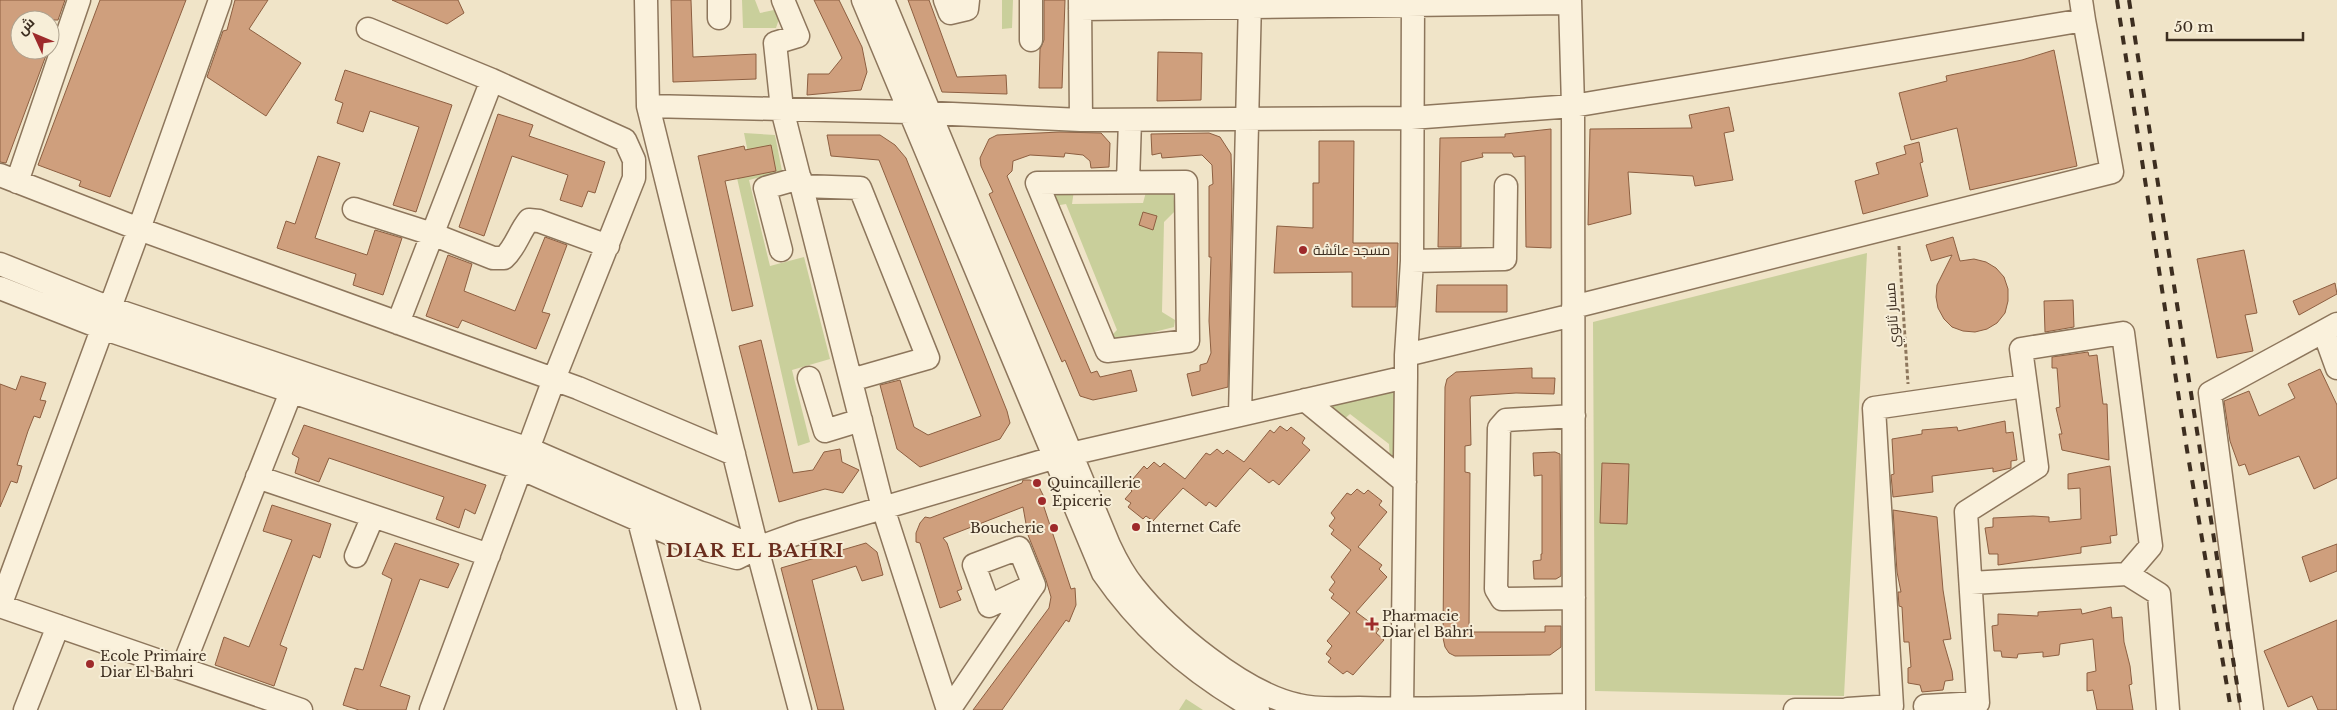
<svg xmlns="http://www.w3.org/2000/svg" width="2337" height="710" font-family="'Libre Baskerville',Cairo,serif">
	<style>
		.green { fill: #c9cf9b }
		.building { fill: #cf9f7d; stroke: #8d5f41 }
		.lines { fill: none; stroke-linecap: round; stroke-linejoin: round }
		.minor-casing { stroke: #8d765c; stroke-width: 25 }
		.path { stroke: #8d765c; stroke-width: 3; stroke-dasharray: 4 2.5; stroke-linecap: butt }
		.minor { stroke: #faf1dc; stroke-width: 22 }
		.rail { stroke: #3d2e20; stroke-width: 4; stroke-dasharray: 9 9; stroke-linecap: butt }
		.poi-dot { fill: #9e2a2b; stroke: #f7eed8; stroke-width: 2 }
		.labels { text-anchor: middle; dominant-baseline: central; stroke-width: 4; stroke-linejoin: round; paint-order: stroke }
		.poi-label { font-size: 14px; fill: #3d2e20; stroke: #f7eed8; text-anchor: start }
		.street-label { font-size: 14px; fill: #3d2e20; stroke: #f7eed8 }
		.district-label { font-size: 19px; font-weight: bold; letter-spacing: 1px; fill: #6b2e1e; stroke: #f7eed8 }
	</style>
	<rect width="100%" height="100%" fill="#f0e4c8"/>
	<path class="green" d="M742,0h13l5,13 14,-3 5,9 -3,9h-33z
		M1002,0h11l-1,28 -10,1z
		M744,133l31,2 7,36 -33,9 21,86 34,-9 26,102 -38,11 18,72 -12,4 -61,-268 15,-5z
		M1074,190l-2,14 71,-1 3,-11h27l2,19 -11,11 -2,90 13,8 -1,7 -64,16 -2,-4 9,-9 -51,-126 -12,2 -5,-13z
		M1867,253l-23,443 -249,-5 -2,-369z
		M1398,391l3,74 -11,-2 -1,-19 -39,-30 -8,7 -15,-11 3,-6z
		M1186,699l17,11h-24z"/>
	<path class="building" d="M0,0h65l-7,20h-38v30h28l-42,113 -6,-1z
		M100,0h86l-76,197 -31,-11 2,-5 -43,-16z
		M235,0h33l-19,29 52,34 -35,53 -59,-39 16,-46 4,-1z
		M392,0h66l6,13 -17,11z
		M671,0h20l2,57 63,-3v25l-83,3z
		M814,0h25l23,47 5,25 -6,18 -54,5 1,-21h21l13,-16z
		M908,0h21l28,77 49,-2 1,19 -65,-2z
		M1044,0h21l-3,88h-23l1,-39 4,-9z
		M2054,50l23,116 -107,24 -13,-62 -46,12 -12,-47 48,-12 -1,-5 76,-16z
		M1158,52l44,1 -1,47 -44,1z
		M345,70l107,35 -36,107 -23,-7 26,-78 -49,-16 -7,21 -26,-9 6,-20 -8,-3z
		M1729,107l5,24 -10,2 9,47 -38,6 -2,-10 -65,-4 3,42 -43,11 2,-96 102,-1 -3,-13z
		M498,114l35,11 -4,11 76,26 -10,31 -7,-2 -6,16 -22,-7 8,-25 -56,-19 -28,80 -25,-9z
		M1551,129v119l-25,-1 -1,-91 -11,1 -2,-4h-30l1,4 -22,5v85h-23l2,-109 65,-1v-3z
		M1060,132l41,1 9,10 -1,24 -18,1 -1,-7 -7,-6 -18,-2 -1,4 -34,-2 -17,6 -1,10 -5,5 84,197 6,-2 3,6 31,-7 6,21 -44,9 -13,-4 -15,-36 -3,2 -73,-168 4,-2 -12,-26 -1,-8 9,-19 8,-4z
		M1209,133l11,4 11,17 1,38 -4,195 -36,9 -5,-22 13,-3v-6l7,-2 4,-10 -2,-32 2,-64h-2v-71l4,-2 -1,-19 -10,-10 -40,3 -1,-5 -9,2 -1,-21z
		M827,135h53l15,10 11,13 101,253 3,12 -10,16 -80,28 -23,-18 -17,-64 20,-5 14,47 14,8 53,-19 -102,-256 -48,-4z
		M1319,141h35l-1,102h45l-2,64h-44v-35l-78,1 3,-47 36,2v-45h6z
		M1919,142l4,20 -3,1 8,33 -65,18 -8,-33 24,-7 -3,-11 30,-9 -2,-8z
		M771,145l5,26 -51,10 28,125 -21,5 -34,-155 46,-10 1,4z
		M318,156l22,7 -25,75 52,17 8,-25 27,8 -19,57 -30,-10 3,-11 -79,-26 9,-27 9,3z
		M1143,212l14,4 -4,14 -14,-5z
		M545,237l22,8 -25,67 8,2 -14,35 -74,-29 -4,8 -32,-12 22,-61 24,9 -8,27 51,20z
		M1953,237l7,24 14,-2 12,3 10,6 8,9 4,12v12l-3,12 -8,10 -10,6 -12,3 -12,-1 -11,-4 -8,-8 -6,-11 -2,-11 1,-12 15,-30 -21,6 -5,-16z
		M2244,250l13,63 -12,2 8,36 -36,7 -20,-99z
		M2335,283l2,11 -38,21 -6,-14z
		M1437,285h70v27h-71z
		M2073,300l1,27 -29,5 -1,-31z
		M761,340l32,133 20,-3 11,-18 16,-3 2,13 17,8 -16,23 -18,-4 -46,13 -40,-156z
		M2088,352l1,4 8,-1 6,49h4l2,56 -47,-10 -3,-16h3l-6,-26 4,-1 -3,-39h-5v-11z
		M1532,368v10h23l-1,16 -38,-1 -45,3 -1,3 1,46 -6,1v26l5,1 -1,159h76v-6h16v21l-11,8 -95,1 -6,-3 -4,-6 -2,-9 2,-251 2,-8 9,-7z
		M2320,369l17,36v73l-23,11 -15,-33 -50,19 -4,-11 -6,2 -9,-25 -6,-40 25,-10 10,25 36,-18 -7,-14z
		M21,376l25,7 -6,17 6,1 -6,17 -6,-2 -6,15 -11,34 5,1 -5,17 -6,-2 -11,26v-123l16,6z
		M2005,421l1,12 7,-1 4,28 -6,1v7l-18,4v-4l-61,8 1,16 -40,5 -2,-22 3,-1 -2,-35 30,-5v-4l35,-3 1,4z
		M304,425l182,60 -11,29 -10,-5 -6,19 -23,-9 8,-22 -115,-39 -10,24 -24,-9 4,-15 -7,-4z
		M1280,426l7,5 4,-4 14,11 -3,5 8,7 -31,35 -6,-5 -4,3 -19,-15 -34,39 -7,-5 -3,4 -23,-18 -30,33 -7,-5 -3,3 -15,-12 3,-4 -6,-4 7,-8 -5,-5 17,-20 3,3 7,-7 6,5 4,-4 21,16 21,-26 4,2 7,-6 6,5 4,-4 17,12 26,-32 4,3z
		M1555,452l5,2 1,122 -5,3h-22l-1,-18 8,-1v-6h1v-79l-8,1 -1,-23z
		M1602,463l27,1 -2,60 -27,-1z
		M2110,466l7,69 -7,1 1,7 -30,4v6l-83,12v-11h-9l-4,-26 8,-1v-9l40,-2 16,1v5l32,-3 -1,-31 -12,1v-15z
		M1023,480h7l7,3 8,16 -3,2 29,88 4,-1 1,17 -7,17 -3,-2 -64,90h-29l76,-102 2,-11 -5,-17 -18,-45 -5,-28 -80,31 4,5 15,46 -5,2 4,9 -21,8 -20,-65 -4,-1v-9l4,-10 5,-6 5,1 92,-35z
		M1357,489l7,5 4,-4 14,11 -3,4 8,7 -29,35 24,18 -3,4 8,8 -31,35 23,17 -3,4 8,7 -31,35 -6,-4 -4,3 -15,-12 3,-4 -5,-4 6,-8 -5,-5 23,-28 -19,-15 3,-4 -5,-4 6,-8 -4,-5 20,-27 -20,-16 3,-4 -5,-4 6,-8 -4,-5 16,-20 4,2z
		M272,505l59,19 -11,34 -7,-3 -33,90 7,3 -13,38 -59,-21 9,-28 25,10 43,-107 -29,-9z
		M1893,510l44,7 6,73 8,49 -8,1 9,31 1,9 -8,1 -2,9 -21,2 -2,-7 -12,-2v-15l3,-1 -2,-25h-5l-2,-35 -3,-1 -1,-14h3l-4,-20z
		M395,543l64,21 -11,24 -28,-9 -40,107 30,10 -4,14h-47l-16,-5 12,-37 8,2 29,-91 -10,-5z
		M866,543l11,9 6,23 -21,6 -6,-15 -44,14 32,130h-26l-37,-142z
		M2337,544v27l-27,11 -8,-25z
		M2111,607l1,11 10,-1 2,25 6,24 2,18 -3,1 4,25h-36l-4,-20 -6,1v-18l9,-2 -3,-32 -33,5 -1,11 -16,2v-5l-25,2 -1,4 -15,-1 -1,-6h-7l-2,-25 6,-1v-11l40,2v-4l43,-3 1,5z
		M2337,620v90h-19l-6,-14 -24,11 -24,-56z"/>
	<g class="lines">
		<g class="minor-casing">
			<path id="minor" d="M646,0l2,106
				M783,0l15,36 -23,7 7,66 101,399 65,202
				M863,0l240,573c40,58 93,103 155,137
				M883,0l226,545c7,15 14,29 25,42 35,44 109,106 164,118 19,5 41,3 61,3 68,2 136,-1 205,-3l7,5
				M945,0l5,13 17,-4 1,-9
				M1031,0v40
				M1080,0l1,120
				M1570,0l3,106 1,604
				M1080,9l490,-6
				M719,18v-18
				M368,29l124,51 133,60 9,20v18l-80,201 -123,331
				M0,175l139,54 439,159 156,66
				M17,182l62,-182
				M1128,182l2,-62
				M1186,182l2,159 -81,10 -70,-168z
				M802,186l58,2 68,170 -77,22
				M354,209l78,25 61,24h11c12,-11 15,-26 25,-38l10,1 69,25
				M781,250l-16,-62 35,-10
				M1412,261l93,-2 1,-73
				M0,264l110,44 419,141 228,99
				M0,288l102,40 420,141 185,81 30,8 20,-10 44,-16 252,-74 353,-81v-22l167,-40
				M1573,307l539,-135 -28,-152
				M398,323l94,-243
				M2324,332l13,36
				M1406,355l6,-94 1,-261
				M809,378l16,53 36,-11
				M1305,400l100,82
				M1240,415l10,-415
				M1574,416l-68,4 -7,8 -3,161 6,10 72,-1
				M257,477l232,78
				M639,521l50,189
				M1019,548l15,37 -45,21 -15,-41z
				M356,556l17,-40
				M1971,583l156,-9 32,20 9,116
				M0,606l139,-377 81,-229
				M0,606l301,104
				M182,669l109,-277
				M1925,706l53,-3 -12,-191 71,-45 -16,-118 102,-16 28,213 -24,28
				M1848,709l44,-3 -18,-298 151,-22
				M25,710l33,-84
				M800,710l-43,-162 -109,-442 261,6 172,8 330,-2 162,-12 511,-86 -3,-20
				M949,710l84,-124
				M1402,710l4,-333
				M1795,710h53
				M2252,710l-42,-317 127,-69"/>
		</g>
		<path class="path" d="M1899,246l9,138"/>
		<use href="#minor" class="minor"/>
		<path class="rail" d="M2117,0l70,450 44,260
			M2129,0l112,710"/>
	</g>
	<g class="poi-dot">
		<circle cx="1303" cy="250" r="5"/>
		<circle cx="1037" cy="483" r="5"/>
		<circle cx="1042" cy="501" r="5"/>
		<circle cx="1136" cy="527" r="5"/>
		<circle cx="1054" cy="528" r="5"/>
		<path d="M1369.5 616.5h5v5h5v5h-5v5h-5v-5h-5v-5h5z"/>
		<circle cx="90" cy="664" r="5"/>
	</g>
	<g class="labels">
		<g class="poi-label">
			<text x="1313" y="250">مسجد عائشة</text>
			<text x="1047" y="483">Quincaillerie</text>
			<text x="1052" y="501">Epicerie</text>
			<text x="1146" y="527">Internet Cafe</text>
			<text x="1044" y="528" text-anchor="end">Boucherie</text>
			<text x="1382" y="616">Pharmacie<tspan x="1382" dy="16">Diar el Bahri</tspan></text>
			<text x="100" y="656">Ecole Primaire<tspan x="100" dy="16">Diar El Bahri</tspan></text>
		</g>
		<g class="street-label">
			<text transform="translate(1892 315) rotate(-94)">مسار ثانوي</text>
		</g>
		<g class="district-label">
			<text x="755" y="550">DIAR EL BAHRI</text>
		</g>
	</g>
	<g transform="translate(35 35) rotate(314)"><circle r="24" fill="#f7eed8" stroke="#ada18e"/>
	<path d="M0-4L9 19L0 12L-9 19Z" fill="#9e2a2b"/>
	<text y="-8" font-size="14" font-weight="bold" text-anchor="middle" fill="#3d2e20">ش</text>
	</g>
	<path d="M2167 32v8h136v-8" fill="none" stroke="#3d2e20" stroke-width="2.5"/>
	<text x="2174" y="32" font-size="15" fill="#3d2e20" stroke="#f7eed8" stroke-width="4" paint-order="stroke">50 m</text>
</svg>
